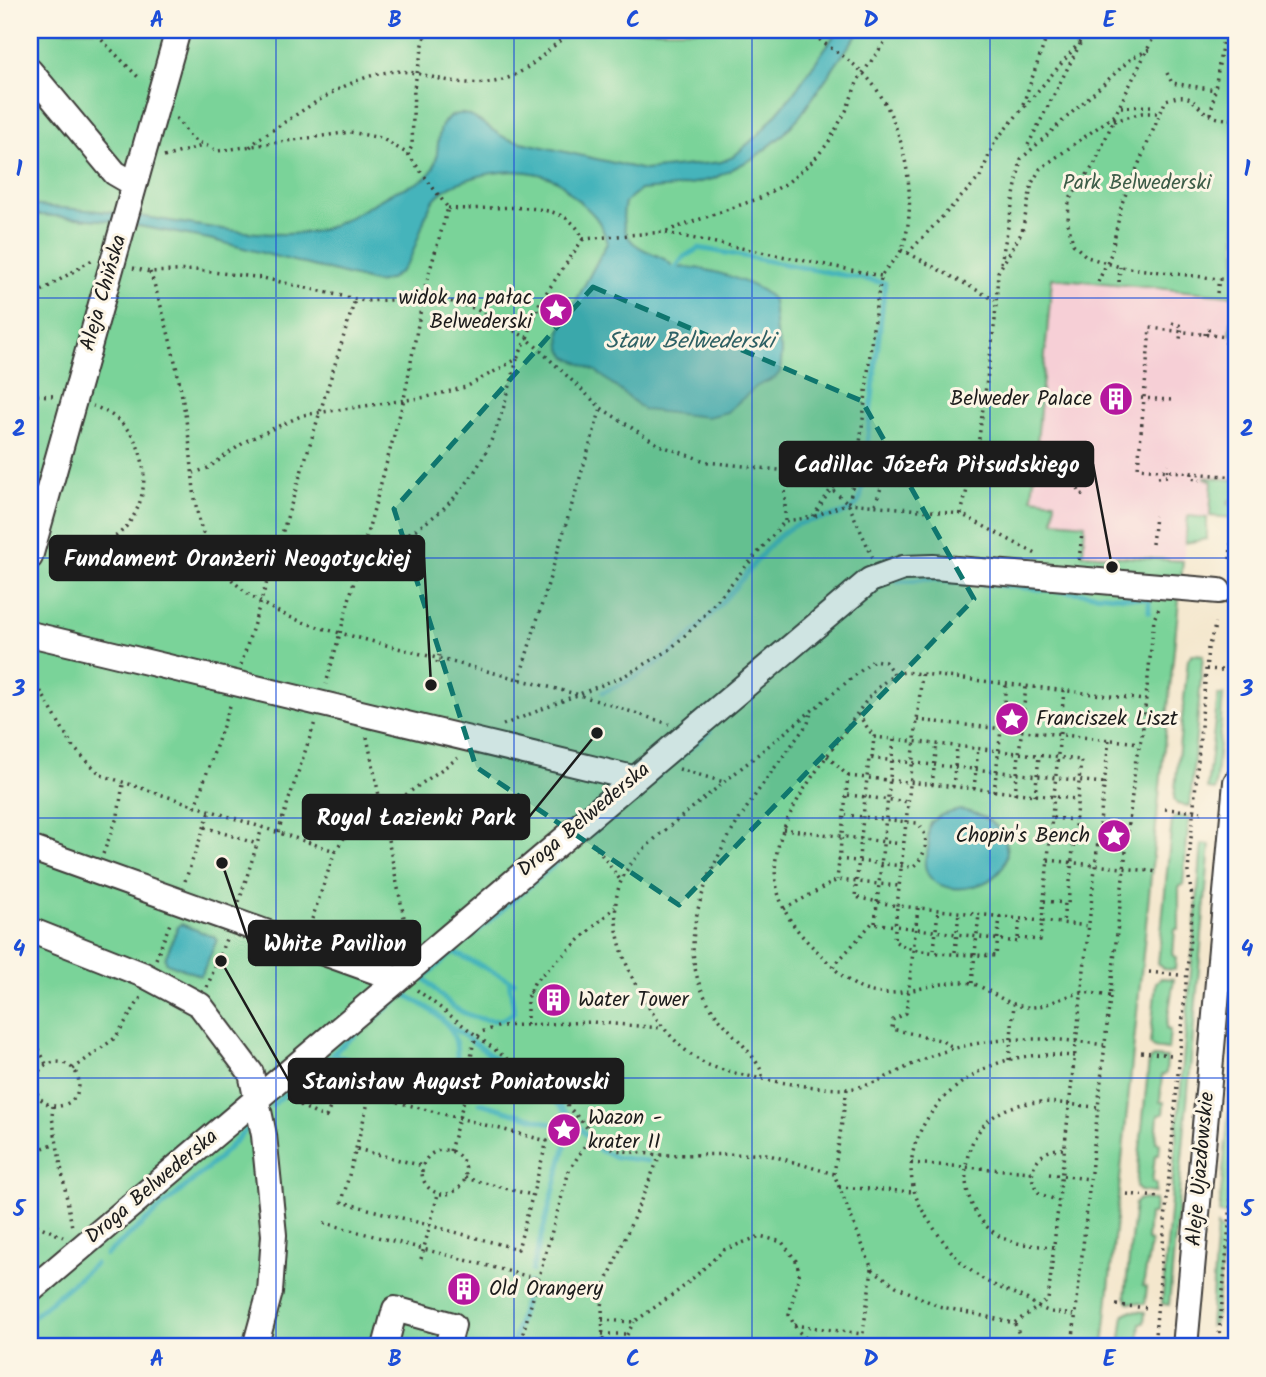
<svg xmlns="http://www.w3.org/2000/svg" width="1266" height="1377" font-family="Kalam,sans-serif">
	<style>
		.built { fill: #f6cfd6 }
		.green { fill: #7ad399; stroke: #4b785a; stroke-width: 2 }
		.water { fill: #44b4bb; stroke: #30686c; stroke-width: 2 }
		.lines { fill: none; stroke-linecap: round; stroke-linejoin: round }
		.stream { stroke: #44b4bb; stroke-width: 5 }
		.minor-casing { stroke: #3c3a37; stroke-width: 28 }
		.path { stroke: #3c3a37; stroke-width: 3.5; stroke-dasharray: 2 5; stroke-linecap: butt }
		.minor { stroke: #fff; stroke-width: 24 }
		.marked { fill: #0f766e; fill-opacity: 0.2; stroke: #0f766e; stroke-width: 5; stroke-dasharray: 14 9; stroke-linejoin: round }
		.grid { fill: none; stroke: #1d4ed8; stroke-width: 2; stroke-opacity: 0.55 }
		.labels { text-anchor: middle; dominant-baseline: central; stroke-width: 6; stroke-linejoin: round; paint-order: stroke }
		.park-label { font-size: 21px; fill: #3d5c48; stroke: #fcf5e5 }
		.street-label { font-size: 21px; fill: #1c1c1c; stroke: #fcf5e5 }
		.poi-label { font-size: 21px; fill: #1c1c1c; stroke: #fcf5e5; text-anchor: start }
		.water-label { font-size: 23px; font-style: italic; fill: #2e6064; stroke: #fcf5e5 }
		.leader { fill: none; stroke: #1c1c1c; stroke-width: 2.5 }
		.callout-dot { fill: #1c1c1c; stroke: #fcf5e5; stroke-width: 2.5 }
		.callout { fill: #1c1c1c; stroke: #1c1c1c; stroke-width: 2.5 }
		.callout-label { font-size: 23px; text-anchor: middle; font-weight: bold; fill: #fff }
		.neatline { fill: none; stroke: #1d4ed8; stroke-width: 2.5 }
		.grid-label { font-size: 23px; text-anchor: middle; font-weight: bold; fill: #1d4ed8 }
	</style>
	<rect width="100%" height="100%" fill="#fcf5e5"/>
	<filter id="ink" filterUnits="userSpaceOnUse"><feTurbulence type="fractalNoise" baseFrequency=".0143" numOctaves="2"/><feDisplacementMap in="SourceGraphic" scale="14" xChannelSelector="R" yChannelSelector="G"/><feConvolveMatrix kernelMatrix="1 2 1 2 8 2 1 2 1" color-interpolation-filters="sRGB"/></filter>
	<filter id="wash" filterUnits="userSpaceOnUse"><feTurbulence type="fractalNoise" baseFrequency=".00686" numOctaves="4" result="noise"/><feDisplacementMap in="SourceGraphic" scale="28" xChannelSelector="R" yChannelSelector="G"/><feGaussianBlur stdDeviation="1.57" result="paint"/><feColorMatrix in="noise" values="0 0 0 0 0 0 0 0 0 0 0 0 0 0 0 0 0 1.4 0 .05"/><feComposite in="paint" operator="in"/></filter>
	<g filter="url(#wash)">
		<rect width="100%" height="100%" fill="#f4e7cd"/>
		<path class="built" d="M1236,30v489l-48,-3 -5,45 -101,-7 3,-30 -40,-3 -52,-15 16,-199z"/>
		<path class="green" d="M30,30h1206v305h-6l4,-38 -6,-2 -176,-17 -20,220 23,3 -1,20 31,3 -2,30 100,7 -80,786h-1073z
			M1204,477l32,3v20h-7l-1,4 8,1 -1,13 -25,-2 2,-35z
			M1188,516l19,2v21l-22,4z
			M1192,654l11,1 -13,151 -13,-2 -3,-5 14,-140z
			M1218,695h5l-8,95 -8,-1z
			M1176,816l13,1 -6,68 -4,1v43h-4l-2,27 3,1 -1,13 -12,-1 -5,-5 14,-144z
			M1202,844l8,1 -41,460 -7,-1z
			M1161,978l13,1 -8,50 4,1 -2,20 -14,-2 -4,-4 6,-62z
			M1236,1036v67l-10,112 -7,-1z
			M1153,1057l14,1 -1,16 -4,1 -2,27h4l-1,12 -5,1 -2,27 4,1 -1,12h-4l-3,28h4l-1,10 -15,-2 -4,-4 13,-127z
			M1139,1199l16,1 -1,14h-5l-2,27 4,1 -8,44 4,1 -2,17 -17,-2 -3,-6 10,-93z
			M1217,1226l8,7 -10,90 -5,3z
			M1130,1311l15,1 -1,11h-4l-2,24h-18l4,-33z"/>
		<path class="water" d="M838,30h22l-60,86 -18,20 -28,22 -41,21 -36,8 -37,3 -15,12c-12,56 39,45 49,67 16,-8 88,14 99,31l3,34 6,18 -2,20 -5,6 -18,8 -30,26 -20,5 -63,-7 -48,-39 -29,-14 -6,-9 -1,-17 47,-88c-5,-23 -15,-31 -33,-46 -5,-4 -9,-11 -15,-15 -28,-16 -65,-12 -93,-2 -11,4 -20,7 -28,15 -23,22 -15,80 -61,88l-168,-44 -98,-18 -81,-7v-9c36,4 74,5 110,11 47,7 147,29 189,11 22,-9 41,-22 61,-33 14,-8 30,-8 41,-22 13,-18 -2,-52 27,-58 15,-3 34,19 50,25l137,31 76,-8 12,-5 27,-24 33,-39z
			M960,810c17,2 37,11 44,28 20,51 -74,69 -79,27 -1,-6 2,-10 3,-16 2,-10 -2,-17 3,-26l10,-8z
			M181,924l34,13 2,3 -16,36 -34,-13 -2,-4 13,-33z"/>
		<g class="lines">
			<path class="stream" d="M898,582l30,-3 221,20v13
				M603,692c66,-26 95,-62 140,-114 13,-16 27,-36 44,-48 20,-16 67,-7 74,-34l24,-213 -186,-35 -15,9 -13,16
				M674,762l36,-31
				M592,833l76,-66
				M453,952l61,30
				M423,977c10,10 22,25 34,32 15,9 45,19 57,2l-5,-30
				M423,978l161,-139
				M404,994c43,24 63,38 48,90
				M449,1025l108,78 44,48 14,6 33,4
				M332,1054l73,-61
				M333,1054l67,25 45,13
				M287,1093l41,-35
				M480,1103l90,26 -38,142
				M272,1106l11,-10
				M106,1255l112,-96 31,-32
				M30,1319l65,-55
				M512,1347l17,-64"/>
		</g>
	</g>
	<g filter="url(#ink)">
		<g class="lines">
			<g class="minor-casing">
				<path id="minor" d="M30,71l85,102 19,11
					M30,557l148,-527
					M30,634l603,144
					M30,848l367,131
					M30,930l114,45 56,30 51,68 13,62 10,100 -4,57 -15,55
					M30,1291l840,-711 33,-12 30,-1 286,24
					M385,1347l10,-38 58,16 -6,22
					M1185,1347l51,-565"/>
			</g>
			<path class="path" d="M92,30l49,50
				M426,30l-12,58 -2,58 -4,8 40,54 -23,79 -21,112 -64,234 236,61 93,30
				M809,30c16,17 38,26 54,43 39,38 58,125 39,176 -5,11 -19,19 -21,30 -15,74 -14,149 -32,223
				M1167,73l5,10 44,7
				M1023,104l26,-74
				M1121,107l32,-1
				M1211,114l12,-75 -9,-9
				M1115,117l-21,48 -25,35 -1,23 5,21 14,13 33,10 116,14
				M176,118l16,21 26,12 132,-19 31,6 27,16
				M1114,121l28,-8h17
				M1028,145l52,-101
				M250,147l10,-9c38,-23 82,-59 128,-66 17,-3 36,3 52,7 69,14 82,-6 132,-49
				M164,157l38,-11
				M448,208c37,5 118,-16 135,31l81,-7 96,-34 27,-15 26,-22 15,-18 18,-32 12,-31 35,-50
				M666,233l215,43
				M583,239l-43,63 -13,36 74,70 58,37 49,17 105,12 35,29 25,55
				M901,250l7,3 72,-76 15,-36 95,-111
				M908,253l87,47
				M1001,263l20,-104 112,-102 16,-7
				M133,268l17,4 45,-2 68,8 101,23 74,-3 36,10 53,30 -10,21 -51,28 -39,10 -124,18 -57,26 -38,27 -14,5
				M150,272c18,52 30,106 38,161 5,30 4,62 12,91 20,68 77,93 140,109l-14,51
				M1098,282l13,-28 11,-51 44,-103c30,-10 25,6 46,16 7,3 17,3 24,4
				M1119,282l1,-15
				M1217,293l2,-14
				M30,298l62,-38
				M1172,323l10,3 -2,13
				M1205,335l1,-5 8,-1
				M1236,338l-86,-10 -12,140 98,9
				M1226,344l7,-64
				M1078,392l14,1
				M30,395l25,1
				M1141,398l30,2
				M1192,473l-1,5 9,2
				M814,474l41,-4
				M1158,477l9,-1 1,-12
				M800,484v-11
				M1078,489l2,5 7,1
				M875,504l7,-19 7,-8
				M961,514l17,-69 17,-125 3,-48 24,-40 10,-49 8,-14 75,-54 42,-85
				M815,516l33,-13 113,11 75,40
				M785,521v-48
				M1152,544l3,-28
				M55,546c94,24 124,-110 38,-140
				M364,552c18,-3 33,-12 49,-21 67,-41 86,-100 104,-172
				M1230,559l3,-37h3
				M1079,560l3,-27
				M437,663l2,-8
				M241,665l114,-365
				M1206,669l30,2
				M30,673l43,74 28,28 234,76 -25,74
				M894,674l-9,-12 -11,-2 -215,175c-14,13 -29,26 -37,44 -26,56 31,155 80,183 23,13 112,27 140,27 32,0 60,-22 89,-33 55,-21 116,-20 173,-11
				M922,674l-25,232h3l142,15 22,-230
				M519,680l82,-272
				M858,714l16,23
				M917,720l223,23
				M503,725l121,-49 44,-25 26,-24 91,-106 28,-4 18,-28 26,-19
				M367,737l42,205
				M827,756l21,20 -11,104
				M872,758l2,-21 207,23 -13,144 -3,-1 -2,20
				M679,769l45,13
				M848,776l228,23
				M932,785l5,-41
				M953,787l4,-41
				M974,789l4,-41
				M994,792l12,-108
				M1015,794l11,-108
				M848,795l61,7
				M1035,796l4,-40
				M195,807l36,-104
				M1165,809l36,3
				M1053,818l21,2
				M205,827l52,17
				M783,829l119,15
				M278,832l37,-110
				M593,843l28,38
				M335,851l9,-13 114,-80
				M103,854l15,-39 5,-31
				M838,859l74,8c15,-10 19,-32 5,-44l-71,-8
				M1048,860l111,12
				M185,881l25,-70
				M1044,901l21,2
				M239,902l23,-74
				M918,908l-12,105 -13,7 -1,9 48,11 15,8
				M784,909l53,-29 62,6
				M1000,916l-4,40c-25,-2 -86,0 -102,-16l3,-34 -42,-9 14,-139 235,25
				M875,923l19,-184
				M1018,938l2,-19
				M934,950l4,-40
				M955,952l4,-40
				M156,959l15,-38
				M833,967l39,-44 146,19v-4l22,2 2,-19 47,5
				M1149,972l30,3
				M972,983l7,-69
				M207,987l19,-48
				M417,990l149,114 32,36 17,10 45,5 106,-1 68,20
				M529,992l9,3
				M1110,996c-9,-1 -18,-4 -26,-3 -20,1 -36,15 -56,14 -25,-1 -43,-24 -64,-25 -33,-1 -72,21 -104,6 -17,-9 -31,-25 -44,-38 -81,-74 -25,-145 27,-216 14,-20 37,-59 62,-62l240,28
				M527,1025v-27l8,-17 80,-74
				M30,1030l16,34
				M1141,1052l31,3
				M1075,1056c-27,-2 -54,-2 -79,8 -47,17 -95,69 -83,122 4,20 19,40 31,56 14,19 30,34 52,44 16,8 28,9 42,21l10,-7 61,-560
				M1009,1060l5,-56
				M334,1061l8,16 -1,23
				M35 1084a22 22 0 1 1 44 0a22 22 0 1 1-44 0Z
				M73,1069l42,-31 27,-42
				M762,1076c1,-15 -40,-51 -50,-67 -62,-91 44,-215 96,-286l3,-10
				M847,1089l-13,85 38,95 24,17 42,20 76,17 24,-16 12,5 25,3
				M370,1095l177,46 -29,108 -176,-47z
				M288,1098l28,16 16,5
				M53,1106l-1,11 20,110
				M326,1117l7,-16 9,-6
				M357,1149l66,17
				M422 1172a22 22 0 1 1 44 0a22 22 0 1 1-44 0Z
				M450,1151l17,-62 6,-45 8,-12 20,-6 91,-4 69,6
				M30,1153l26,-10
				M911,1163l121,9
				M1049,1174l40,5
				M465,1178l67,17
				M839,1187l75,5
				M1127,1194l32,3
				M1059,1201l-19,-7c-18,-20 -2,-47 24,-45
				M30,1222l33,15
				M324,1223l214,56
				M1054,1247c-21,-2 -40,-1 -58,-13 -44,-30 -40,-104 11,-125 30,-13 59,-4 90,-2
				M421,1259l17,-65
				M1116,1305l33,3
				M602,1320l32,2 48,-34 42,-38 36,-14 22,6 15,20 2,12 -10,41 8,15 18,17
				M1015,1324l9,23
				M794,1325l69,9
				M602,1334h26
				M519,1347l50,-176 23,-37
				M603,1347l-1,-41 4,-23 54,-128
				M620,1347l14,-25
				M861,1347l11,-78
				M1072,1347l64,-589 6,-21 12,-118 6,-13
				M1154,1347l39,-444 -5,-31 20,-224 8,-25
				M1218,1347l18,-200"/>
			<use href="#minor" class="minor"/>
		</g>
	</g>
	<path class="marked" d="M593,287l269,114 112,198 -295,306 -203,-138 -82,-258z"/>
	<path class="grid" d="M276,30v1317M514,30v1317M752,30v1317M990,30v1317M30,298h1206M30,558h1206M30,818h1206M30,1078h1206"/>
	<defs>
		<g id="sight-disc" transform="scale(1.75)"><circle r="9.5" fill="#b5179e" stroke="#fcf5e5"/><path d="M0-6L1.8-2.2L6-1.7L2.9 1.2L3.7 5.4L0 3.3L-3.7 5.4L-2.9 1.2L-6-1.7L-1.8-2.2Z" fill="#fff"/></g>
		<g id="building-disc" transform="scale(1.75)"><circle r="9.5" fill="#b5179e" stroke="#fcf5e5"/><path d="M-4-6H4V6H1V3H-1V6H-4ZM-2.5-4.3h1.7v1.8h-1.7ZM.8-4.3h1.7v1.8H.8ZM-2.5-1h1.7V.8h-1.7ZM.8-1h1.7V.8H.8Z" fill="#fff"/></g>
	</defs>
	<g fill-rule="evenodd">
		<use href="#sight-disc" x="556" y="310"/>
		<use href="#building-disc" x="1116" y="399"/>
		<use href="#sight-disc" x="1012" y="719"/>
		<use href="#sight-disc" x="1114" y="836"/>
		<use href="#building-disc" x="554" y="1000"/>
		<use href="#sight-disc" x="564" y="1130"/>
		<use href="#building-disc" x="464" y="1289"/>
	</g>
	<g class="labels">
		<g class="park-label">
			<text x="1137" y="183">Park Belwederski</text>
		</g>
		<g class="street-label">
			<text transform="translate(104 293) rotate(-74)">Aleja Chińska</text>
			<text transform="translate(584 820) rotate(-40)">Droga Belwederska</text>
			<text transform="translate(1201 1169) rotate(-85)">Aleje Ujazdowskie</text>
			<text transform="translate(152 1187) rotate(-40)">Droga Belwederska</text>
		</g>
		<g class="poi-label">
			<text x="532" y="298" text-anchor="end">widok na pałac<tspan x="532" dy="24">Belwederski</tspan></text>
			<text x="1092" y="399" text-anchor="end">Belweder Palace</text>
			<text x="1036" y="719">Franciszek Liszt</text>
			<text x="1090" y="836" text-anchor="end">Chopin's Bench</text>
			<text x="578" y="1000">Water Tower</text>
			<text x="588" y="1118">Wazon -<tspan x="588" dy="24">krater II</tspan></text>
			<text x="489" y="1289">Old Orangery</text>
		</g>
		<g class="water-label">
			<text x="690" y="342">Staw Belwederski</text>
		</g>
	</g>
	<path class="leader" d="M1112 567L1093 464M431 685L424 558M597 733L529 817M222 863L249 943M221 961L289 1081"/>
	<g class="callout-dot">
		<circle cx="1112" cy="567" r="7"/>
		<circle cx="431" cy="685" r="7"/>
		<circle cx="597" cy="733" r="7"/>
		<circle cx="222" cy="863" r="7"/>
		<circle cx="221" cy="961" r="7"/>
	</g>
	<g class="callout">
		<rect x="780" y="442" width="313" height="44" rx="7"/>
		<rect x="50" y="536" width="374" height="44" rx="7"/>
		<rect x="303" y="795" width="226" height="44" rx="7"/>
		<rect x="249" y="921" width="171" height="44" rx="7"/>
		<rect x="289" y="1059" width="334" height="44" rx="7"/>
	</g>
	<g class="callout-label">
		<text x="937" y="472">Cadillac Józefa Piłsudskiego</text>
		<text x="237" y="566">Fundament Oranżerii Neogotyckiej</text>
		<text x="416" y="825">Royal Łazienki Park</text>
		<text x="335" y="951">White Pavilion</text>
		<text x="456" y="1089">Stanisław August Poniatowski</text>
	</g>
	<rect width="1266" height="1377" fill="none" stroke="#fcf5e5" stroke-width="77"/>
	<rect x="38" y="38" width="1190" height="1300" class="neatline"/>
	<g class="grid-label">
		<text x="157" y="27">A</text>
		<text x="395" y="27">B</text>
		<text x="633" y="27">C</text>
		<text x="871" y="27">D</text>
		<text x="1109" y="27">E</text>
		<text x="19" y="176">1</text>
		<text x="1247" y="176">1</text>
		<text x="19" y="436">2</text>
		<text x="1247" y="436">2</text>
		<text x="19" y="696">3</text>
		<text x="1247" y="696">3</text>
		<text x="19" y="956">4</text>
		<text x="1247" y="956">4</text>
		<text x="19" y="1216">5</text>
		<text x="1247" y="1216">5</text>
		<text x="157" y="1366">A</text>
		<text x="395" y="1366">B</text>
		<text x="633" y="1366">C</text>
		<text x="871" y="1366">D</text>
		<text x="1109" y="1366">E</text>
	</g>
</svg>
